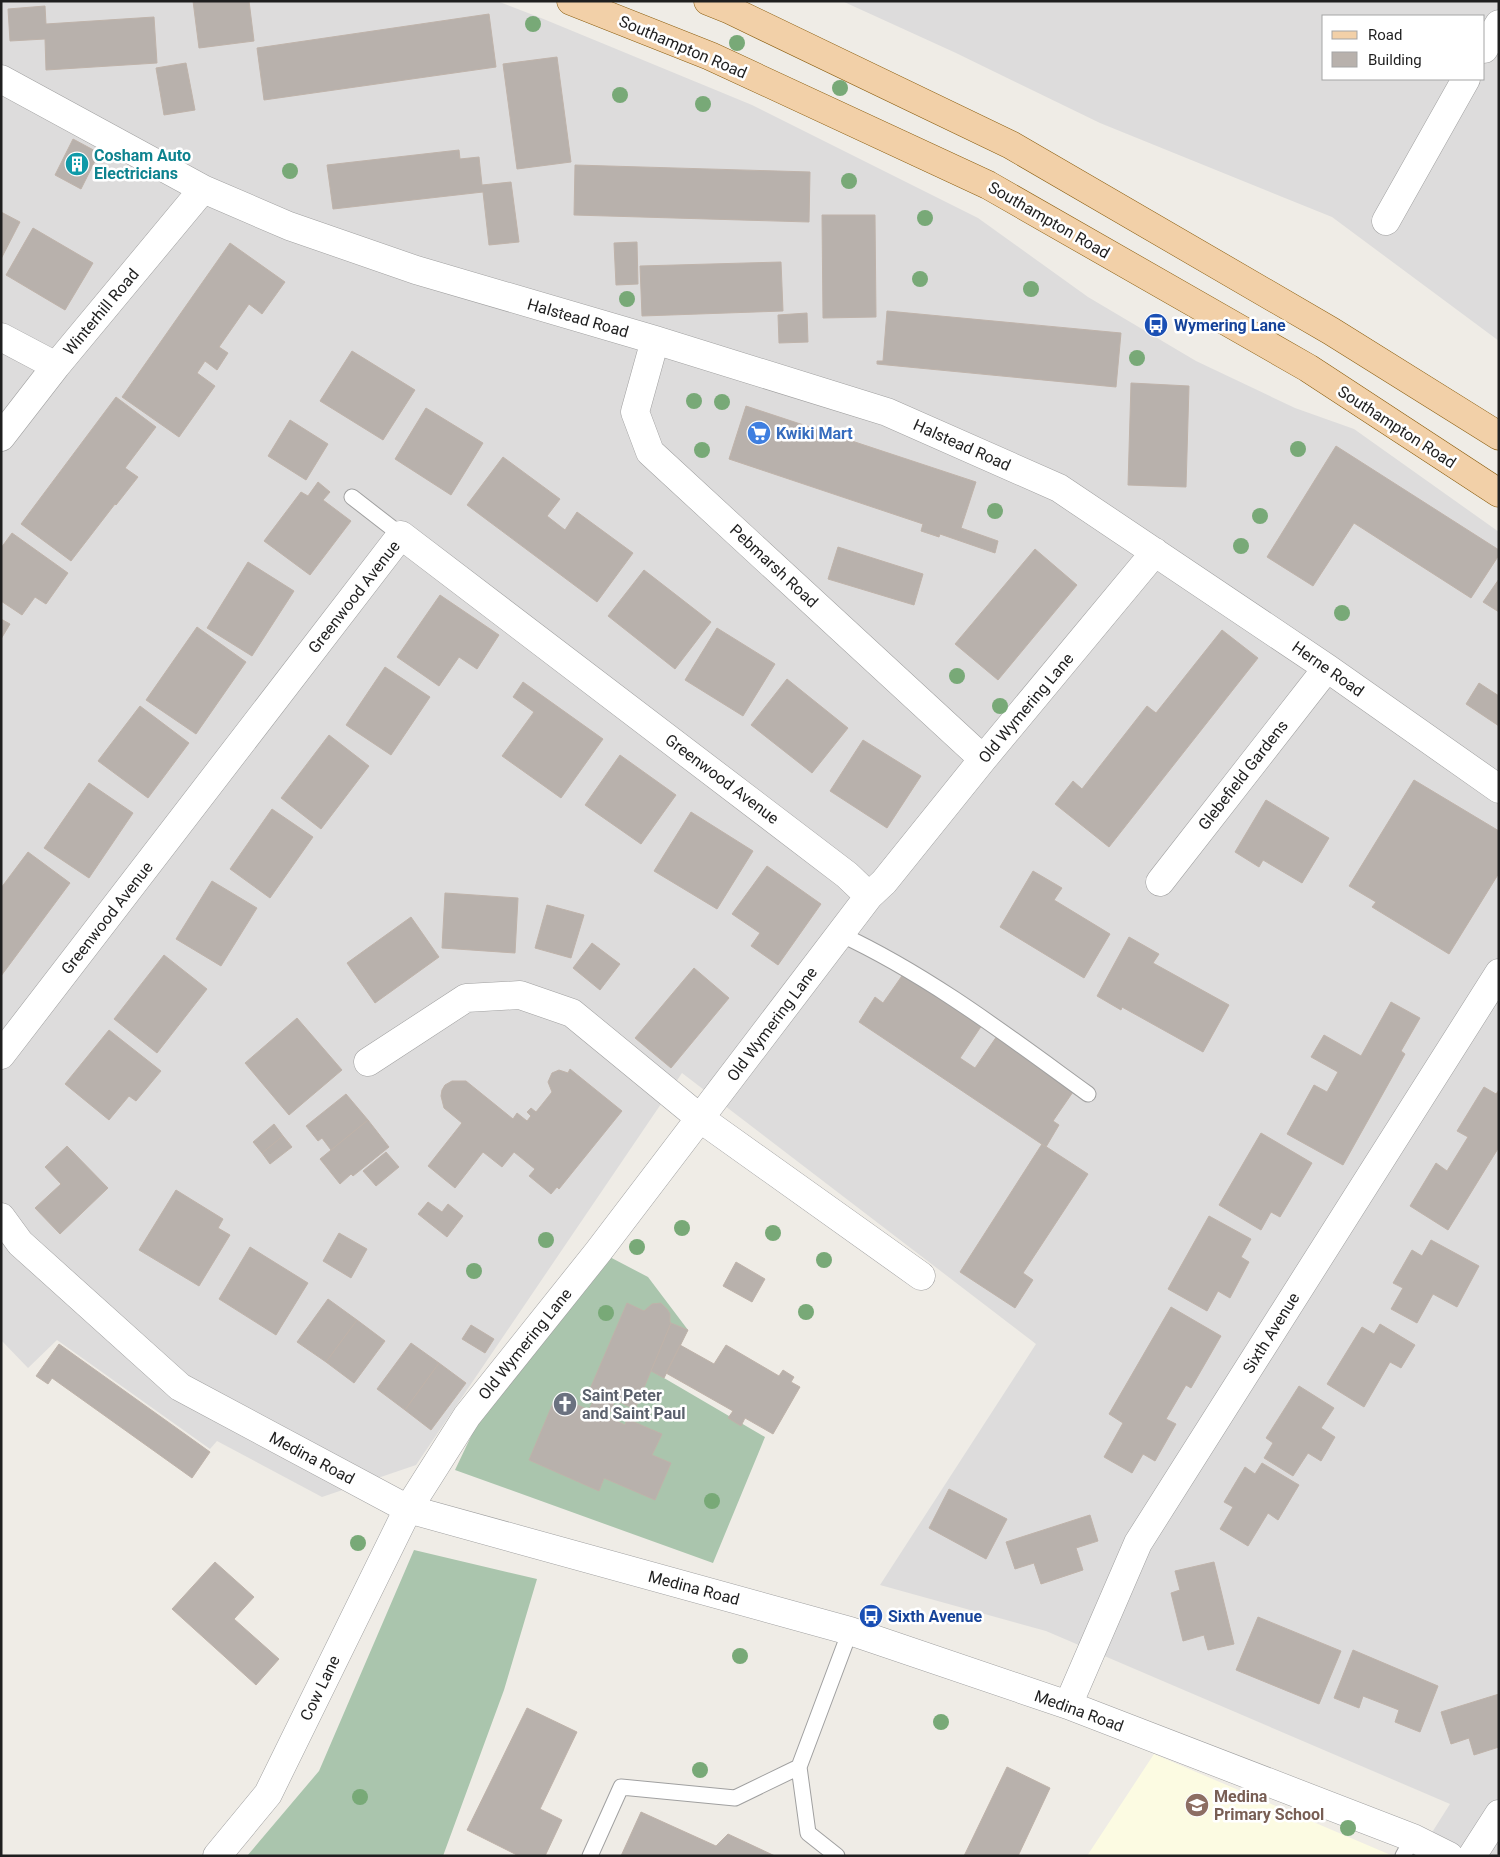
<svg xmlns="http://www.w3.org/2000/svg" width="1500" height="1857" font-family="Roboto,sans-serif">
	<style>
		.residential { fill: #dddcdc; fill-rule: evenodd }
		.education { fill: #fcfbe2 }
		.cemetery { fill: #aac5ad }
		.building { fill: #b8b1ac; stroke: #bfb3aa }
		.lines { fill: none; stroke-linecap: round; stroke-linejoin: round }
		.lane-casing { stroke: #a0a0a0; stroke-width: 17 }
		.street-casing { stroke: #a0a0a0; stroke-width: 29 }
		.primary-casing { stroke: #8b5e0f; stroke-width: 29 }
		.lane { stroke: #fff; stroke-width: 15 }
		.street { stroke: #fff; stroke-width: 28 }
		.primary { stroke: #f2d0a8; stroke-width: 28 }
		.tree { fill: #78a977 }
		.labels { text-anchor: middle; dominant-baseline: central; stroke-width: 5; stroke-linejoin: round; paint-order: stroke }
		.street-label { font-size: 16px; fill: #1f1f1f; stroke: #fff }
		.culture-label { font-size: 16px; font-weight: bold; fill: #0d838f; stroke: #fff; text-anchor: start }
		.transit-label { font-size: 16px; font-weight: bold; fill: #164399; stroke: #fff; text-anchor: start }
		.shop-label { font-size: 16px; font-weight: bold; fill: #366cbe; stroke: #fff; text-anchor: start }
		.worship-label { font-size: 16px; font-weight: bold; fill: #5b616d; stroke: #fff; text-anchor: start }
		.education-label { font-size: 16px; font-weight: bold; fill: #785e54; stroke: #fff; text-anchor: start }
	</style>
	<rect width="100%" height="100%" fill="#efece6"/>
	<path class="residential" d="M1,1h496l44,17 211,87 226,113 110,79 108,64 99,47 59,21 145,103v1324h-82l33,-52 -404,-173 -166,-46 156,-241 -354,-271 -266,392 -94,32 -105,-56 -7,8 -153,-109 -29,28 -27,-28z
		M842,1h657v340l-167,-124 -232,-94 -144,-70zM1324,16h160v63h-160z"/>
	<path class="education" d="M1154,1754l239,102h-306z"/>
	<path class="cemetery" d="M604,1254l44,23 40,53 -24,48 101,59 -52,126 -258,-93 30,-63z
		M414,1550l123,29 -33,111 -61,166h-196l72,-85z"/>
	<path class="building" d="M193,1h56l5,40 -55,7z
		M45,6l1,18 108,-7 3,46 -111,7 -1,-31 -35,2 -2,-32z
		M489,14l7,53 -232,33 -7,-52z
		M557,57l14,105 -54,7 -14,-105z
		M186,63l9,47 -31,5 -8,-47z
		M73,139l26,14 -18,36 -26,-14z
		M459,150l1,9 19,-2 3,28 29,-3 8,60 -30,3 -6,-53 -150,17 -6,-44z
		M575,165l235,7 -1,50 -235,-7z
		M1,212l19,10 -19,37z
		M822,215h53l1,102 -53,1z
		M33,228l60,35 -28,47 -59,-35z
		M637,242l1,42 -22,1 -2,-42z
		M230,243l55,39 -23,32 -13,-10 -30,43 9,6 -11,17 -12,-9 -8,12 18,13 -36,51 -57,-40z
		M781,262l2,49 -141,5 -2,-50z
		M887,311l234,22 -5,54 -239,-23v-3h6z
		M807,313l1,29 -29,1 -1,-28z
		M352,351l63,39 -32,50 -63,-39z
		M1131,383l58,3 -3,101 -58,-2z
		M116,397l40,30 -31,41 13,9 -22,28 -1,-1 -44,57 -50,-37z
		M746,406l230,76 -15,46 37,13 -3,12 -55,-19 -1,3 -18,-6 2,-7 -194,-65z
		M426,408l57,35 -32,52 -56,-36z
		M290,420l38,24 -22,36 -38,-24z
		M1336,446l163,104v5l-28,43 -117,-75 -41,63 -46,-29z
		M503,457l57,42 -13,17 18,14 12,-18 56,41 -36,49 -130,-97z
		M318,482l12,10 -7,8 28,21 -41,54 -46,-34 37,-49 7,4z
		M12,533l56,40 -22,31 -11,-7 -13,18 -21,-14v-53z
		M838,547l85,27 -9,31 -86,-26z
		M1035,549l42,36 -79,95 -43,-36z
		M248,562l46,29 -42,65 -45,-28z
		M644,570l67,52 -36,47 -67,-53z
		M1499,579v33l-16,-10z
		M440,595l59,40 -22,34 -18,-12 -20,29 -42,-29z
		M1,619l9,5 -9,15z
		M197,627l49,35 -50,72 -50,-34z
		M717,628l58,36 -32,52 -58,-36z
		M1222,630l36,28 -149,189 -54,-43 18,-23 9,8 65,-83 9,7z
		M385,667l45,30 -39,58 -45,-30z
		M787,679l61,49 -36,45 -61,-48z
		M523,682l80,57 -42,59 -59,-42 32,-44 -21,-15z
		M1479,683l20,13v30l-33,-22z
		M140,706l49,37 -41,55 -50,-37z
		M329,735l40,31 -48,63 -40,-31z
		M863,740l58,36 -34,52 -57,-37z
		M620,755l56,40 -35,49 -56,-39z
		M1414,780l85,51v42l-50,81 -77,-47 4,-5 -27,-16z
		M89,783l44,30 -44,65 -45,-30z
		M1266,800l63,38 -27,45 -39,-23 -4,7 -24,-15z
		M272,809l41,28 -43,61 -40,-29z
		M691,812l62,39 -36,58 -63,-38z
		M28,852l42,31 -69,93v-88z
		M767,866l54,38 -43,61 -27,-19 9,-13 -28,-19z
		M1033,871l29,17 -8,12 56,34 -26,44 -84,-51z
		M212,881l45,27 -36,58 -45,-27z
		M445,893l73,5 -3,55 -73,-5z
		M547,905l37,10 -13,43 -36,-10z
		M411,917l28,40 -64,46 -28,-40z
		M1129,937l30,17 -6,9 76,42 -26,47 -81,-45 -1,3 -24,-14z
		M592,943l28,21 -20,26 -27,-22z
		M164,955l43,34 -50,64 -43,-34z
		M694,968l35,30 -58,70 -36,-30z
		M904,973l78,52 -22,33 15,10 22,-32 78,53 -22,32 6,4 -13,22 -187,-125 16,-25 8,6z
		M1391,1002l29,16 -19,33 4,3 -62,111 -56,-31 27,-49 13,7 11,-20 -27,-15 13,-22 37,21z
		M297,1018l45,52 -53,45 -44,-52z
		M109,1030l52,41 -25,30 -7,-5 -20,24 -44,-36z
		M570,1069l52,42 -63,78 -2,-2 -6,7 -22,-18 6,-7 -21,-17 -12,15 -19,-15 -28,36 -27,-22 34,-43 -18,-15 -3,-12 1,-6 3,-5 7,-4h14l47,38 4,-6 10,8 4,-5 -4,-4 4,-4 5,4 16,-20 -4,-10 4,-9 7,-3 9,3z
		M1484,1087l12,7 3,-4v57l-51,83 -38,-24 26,-43 11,8 21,-34 -11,-6z
		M346,1094l22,26 -37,30 -9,-12 -4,3 -12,-15z
		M368,1120l21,27 -36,29 -2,-2 -11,10 -20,-25z
		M274,1124l9,12 -21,17 -9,-11z
		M1261,1133l51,30 -32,54 -9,-5 -10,18 -42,-25z
		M283,1136l9,11 -22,17 -8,-11z
		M1042,1144l46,30 -65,99 10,7 -18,28 -55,-36z
		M67,1146l41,42 -48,46 -25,-26 26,-24 -16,-17z
		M386,1152l13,15 -23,19 -13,-15z
		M176,1190l47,29 -5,9 12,7 -31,51 -60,-36z
		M428,1202l14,10 6,-8 15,12 -16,21 -29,-23z
		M1209,1216l42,23 -10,18 8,5 -19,36 -12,-7 -11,20 -39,-22z
		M339,1233l28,16 -16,29 -28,-17z
		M1431,1240l48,26 -22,41 -24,-13 -16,29 -26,-14 12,-21 -10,-5 19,-33 10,6z
		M250,1247l58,36 -32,52 -57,-36z
		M736,1262l29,17 -13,23 -29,-16z
		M328,1299l29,21 -31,42 -29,-20z
		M627,1303l17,8 8,-7 9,-1 6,6 3,5v8l1,1 -36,86 -20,-9 -7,17 17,8 2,-6 35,15 -10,21 19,8 -16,37 -51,-22 -5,13 -70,-31 27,-64 33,14 8,-18 -7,-3z
		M1171,1307l50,29 -30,52 -5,-3 -20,34 10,5 -21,37 -12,-7 -11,19 -28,-16 19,-34 -14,-9z
		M357,1320l28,21 -31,42 -28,-21z
		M671,1323l17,7 -24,48 -13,-7z
		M1380,1324l35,21 -14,23 -11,-6 -26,45 -37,-23 35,-57 12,7z
		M471,1325l23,14 -9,14 -23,-14z
		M411,1343l28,20 -34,47 -28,-21z
		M59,1344l151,108 -18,26 -140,-100 -4,6 -12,-8z
		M680,1345l34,19 12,-19 53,31 4,-6 11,7 -3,5 9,5 -27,47 -28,-16 -4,8 -13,-8 5,-7 -67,-38z
		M439,1363l27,20 -35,47 -26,-20z
		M1299,1386l35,22 -13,20 14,9 -14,24 -13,-8 -15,23 -29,-18 9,-15 -7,-5z
		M1262,1463l37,22 -21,35 -10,-7 -20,33 -28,-17 13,-22 -9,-5 21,-35 10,7z
		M949,1489l58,30 -21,40 -57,-31z
		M1090,1515l8,26 -22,7 7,22 -42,14 -7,-21 -19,6 -9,-27z
		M215,1562l39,35 -20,22 45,40 -23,26 -84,-76z
		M1214,1562l20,82 -26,6 -4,-15 -21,6 -12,-48 9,-3 -5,-19z
		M1258,1617l83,34 -22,53 -83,-34z
		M1353,1650l85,36 -18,46 -25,-10 4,-12 -36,-14 -4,12 -25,-10z
		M1499,1694v53l-25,8 -5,-17 -18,6 -10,-32z
		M527,1708l50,24 -37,77 22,11 -17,36h-26l-52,-26z
		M1007,1767l43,21 -32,68h-54z
		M641,1812l75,34 12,-12 47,22h-154z"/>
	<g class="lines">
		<g class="lane-casing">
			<path id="lane" d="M352,497l49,38
				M840,934c90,42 168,102 248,160
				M799,1767l9,66 29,23
				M590,1856l31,-69 114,11 64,-31 51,-136
				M1403,1856l10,-18"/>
		</g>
		<g class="street-casing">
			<path id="street" d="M1484,49l15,-25
				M1,79l202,110 86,37 127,44 239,70 232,72 172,76 268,180 172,121
				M1386,221l80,-142
				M1,337l55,29
				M655,340l-20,72 15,40 333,307
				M1,437l55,-71 147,-177
				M1160,882l167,-214
				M1,1055l400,-520 446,340 22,21
				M368,1062l98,-64 54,-3 52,18 129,106 220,157
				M1,1217l19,26 160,144 228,122 442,122 218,74 345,133 36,18
				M1068,1705l70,-162 361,-570
				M217,1856l51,-62 140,-285 59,-93 131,-164 271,-356 15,-14 99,-123 172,-207
				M1472,1856l27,-42"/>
		</g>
		<g class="primary-casing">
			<path id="primary" d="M571,1l139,55 278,129 320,183 191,125
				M708,1l20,8 283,136 320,186 168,105"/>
		</g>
		<use href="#lane" class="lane"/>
		<use href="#street" class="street"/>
		<use href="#primary" class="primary"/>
	</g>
	<g class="tree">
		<circle cx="533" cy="24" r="8"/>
		<circle cx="737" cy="43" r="8"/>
		<circle cx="840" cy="88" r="8"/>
		<circle cx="620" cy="95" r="8"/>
		<circle cx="703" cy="104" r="8"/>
		<circle cx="290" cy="171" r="8"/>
		<circle cx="849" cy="181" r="8"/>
		<circle cx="925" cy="218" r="8"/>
		<circle cx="920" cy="279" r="8"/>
		<circle cx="1031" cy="289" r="8"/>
		<circle cx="627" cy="299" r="8"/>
		<circle cx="1137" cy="358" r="8"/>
		<circle cx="694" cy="401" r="8"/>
		<circle cx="722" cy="402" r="8"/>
		<circle cx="1298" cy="449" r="8"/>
		<circle cx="702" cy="450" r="8"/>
		<circle cx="995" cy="511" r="8"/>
		<circle cx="1260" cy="516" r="8"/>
		<circle cx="1241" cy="546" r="8"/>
		<circle cx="1342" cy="613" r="8"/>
		<circle cx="957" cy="676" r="8"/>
		<circle cx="1000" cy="706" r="8"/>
		<circle cx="682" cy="1228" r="8"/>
		<circle cx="773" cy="1233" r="8"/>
		<circle cx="546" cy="1240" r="8"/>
		<circle cx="637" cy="1247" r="8"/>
		<circle cx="824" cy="1260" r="8"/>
		<circle cx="474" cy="1271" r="8"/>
		<circle cx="806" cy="1312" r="8"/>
		<circle cx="606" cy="1313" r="8"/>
		<circle cx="712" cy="1501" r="8"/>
		<circle cx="358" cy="1543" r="8"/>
		<circle cx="740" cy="1656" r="8"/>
		<circle cx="941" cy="1722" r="8"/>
		<circle cx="700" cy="1770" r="8"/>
		<circle cx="360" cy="1797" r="8"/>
		<circle cx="1348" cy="1828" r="8"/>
	</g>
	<defs>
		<g id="building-disc" transform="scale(1.25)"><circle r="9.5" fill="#0f9aa8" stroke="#fff"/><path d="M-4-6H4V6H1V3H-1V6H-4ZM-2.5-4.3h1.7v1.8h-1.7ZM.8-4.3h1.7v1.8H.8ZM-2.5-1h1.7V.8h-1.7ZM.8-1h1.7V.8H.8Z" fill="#fff"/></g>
		<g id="bus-disc" transform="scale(1.25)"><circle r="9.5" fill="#1a4fb4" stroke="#fff"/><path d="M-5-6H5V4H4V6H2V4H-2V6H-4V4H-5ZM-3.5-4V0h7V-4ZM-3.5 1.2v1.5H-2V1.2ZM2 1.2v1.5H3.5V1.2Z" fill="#fff"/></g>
		<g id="supermarket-disc" transform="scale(1.25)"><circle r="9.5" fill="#3f7fe0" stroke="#fff"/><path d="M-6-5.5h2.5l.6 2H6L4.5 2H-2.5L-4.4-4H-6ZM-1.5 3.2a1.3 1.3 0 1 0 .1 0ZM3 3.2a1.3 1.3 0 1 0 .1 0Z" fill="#fff"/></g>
		<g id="church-disc" transform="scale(1.25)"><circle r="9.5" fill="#6b7280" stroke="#fff"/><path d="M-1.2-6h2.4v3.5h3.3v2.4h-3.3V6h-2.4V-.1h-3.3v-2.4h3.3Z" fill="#fff"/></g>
		<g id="school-disc" transform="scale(1.25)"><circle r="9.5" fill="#8d6e63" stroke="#fff"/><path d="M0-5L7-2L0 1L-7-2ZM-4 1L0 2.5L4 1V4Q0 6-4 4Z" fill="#fff"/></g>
	</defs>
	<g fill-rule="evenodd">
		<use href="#building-disc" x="77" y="164"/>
		<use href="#bus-disc" x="1156" y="325"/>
		<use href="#supermarket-disc" x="759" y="433"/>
		<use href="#church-disc" x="565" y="1404"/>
		<use href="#bus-disc" x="871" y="1616"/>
		<use href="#school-disc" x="1197" y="1805"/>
	</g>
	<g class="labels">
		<g class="street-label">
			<text transform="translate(683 47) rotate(23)">Southampton Road</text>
			<text transform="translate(1049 220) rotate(30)">Southampton Road</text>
			<text transform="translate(101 312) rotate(-50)">Winterhill Road</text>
			<text transform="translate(578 318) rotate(16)">Halstead Road</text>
			<text transform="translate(1397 427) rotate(33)">Southampton Road</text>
			<text transform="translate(962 445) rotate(24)">Halstead Road</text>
			<text transform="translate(774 566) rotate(43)">Pebmarsh Road</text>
			<text transform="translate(354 597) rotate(-52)">Greenwood Avenue</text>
			<text transform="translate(1328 669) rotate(35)">Herne Road</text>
			<text transform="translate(1026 708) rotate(-50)">Old Wymering Lane</text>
			<text transform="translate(1243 775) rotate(-52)">Glebefield Gardens</text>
			<text transform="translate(722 779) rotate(37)">Greenwood Avenue</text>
			<text transform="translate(107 918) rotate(-52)">Greenwood Avenue</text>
			<text transform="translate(772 1024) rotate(-53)">Old Wymering Lane</text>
			<text transform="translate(1271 1333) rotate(-58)">Sixth Avenue</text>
			<text transform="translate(525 1344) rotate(-51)">Old Wymering Lane</text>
			<text transform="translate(312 1458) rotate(28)">Medina Road</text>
			<text transform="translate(694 1588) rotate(15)">Medina Road</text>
			<text transform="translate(320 1688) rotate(-64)">Cow Lane</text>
			<text transform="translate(1079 1711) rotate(20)">Medina Road</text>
		</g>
		<g class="culture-label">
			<text x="94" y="155">Cosham Auto<tspan x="94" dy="18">Electricians</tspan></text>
		</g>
		<g class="transit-label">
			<text x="1174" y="325">Wymering Lane</text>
			<text x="888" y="1616">Sixth Avenue</text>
		</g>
		<g class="shop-label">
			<text x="776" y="433">Kwiki Mart</text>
		</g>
		<g class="worship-label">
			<text x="582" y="1395">Saint Peter<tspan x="582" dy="18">and Saint Paul</tspan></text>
		</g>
		<g class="education-label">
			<text x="1214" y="1796">Medina<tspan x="1214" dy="18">Primary School</tspan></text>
		</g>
	</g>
	<rect width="1500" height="1857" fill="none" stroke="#1f1f1f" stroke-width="5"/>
	<rect x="1322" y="15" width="162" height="65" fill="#ffffff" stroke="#a5a5a5"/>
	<rect x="1332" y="31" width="25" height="8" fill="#f2d0a8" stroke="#a5a5a5"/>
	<text x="1368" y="40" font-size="15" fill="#1f1f1f">Road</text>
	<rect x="1332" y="52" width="25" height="15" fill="#b8b1ac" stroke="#a5a5a5"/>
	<text x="1368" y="65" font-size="15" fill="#1f1f1f">Building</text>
</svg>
